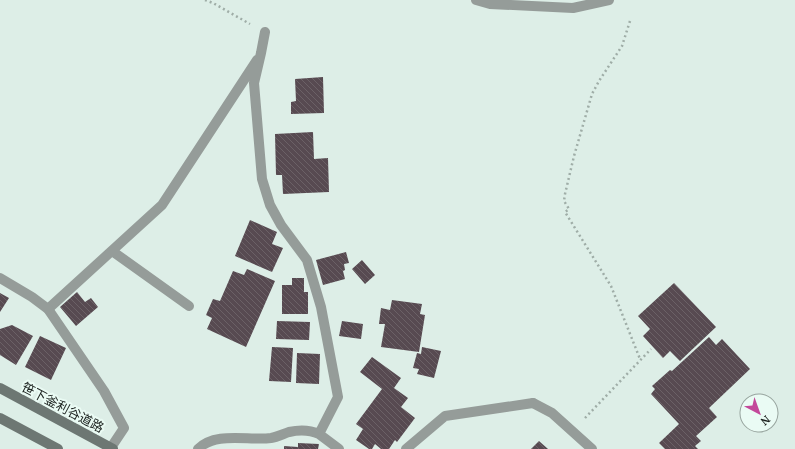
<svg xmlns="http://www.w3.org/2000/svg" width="795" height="449" font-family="'PT Serif','Noto Sans JP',serif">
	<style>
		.building { fill: url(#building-back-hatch) }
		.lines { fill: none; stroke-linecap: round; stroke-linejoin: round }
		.path { stroke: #9fada7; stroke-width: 2.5; stroke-dasharray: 2 3; stroke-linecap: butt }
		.lane { stroke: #959c99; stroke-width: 10 }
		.street { stroke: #959c99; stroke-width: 10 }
		.secondary { stroke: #6d7773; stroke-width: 10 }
		.labels { text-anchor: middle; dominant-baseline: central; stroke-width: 4; stroke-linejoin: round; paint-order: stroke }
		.street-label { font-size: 13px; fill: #1b211e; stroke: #eafbf4 }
	</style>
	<defs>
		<pattern id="building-back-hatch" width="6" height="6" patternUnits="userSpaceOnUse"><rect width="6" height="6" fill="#574a51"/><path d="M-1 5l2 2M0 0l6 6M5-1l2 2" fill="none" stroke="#6b6166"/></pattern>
	</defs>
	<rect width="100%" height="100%" fill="#ddeee7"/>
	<path class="building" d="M323,77l1,36 -33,1v-12l5,-1 -1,-22z
		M313,132l1,27 14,-1 1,34 -46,2 -1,-19h-6l-1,-41z
		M250,220l27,12 -5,12 11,4 -11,24 -37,-16z
		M346,252l3,11 -5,1 1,6 -2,1 2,8 -22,6 -7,-25z
		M362,260l13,15 -10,9 -13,-15z
		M247,269l28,12 -29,66 -39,-18 5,-11 -6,-3 7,-16 7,2 13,-30 11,4z
		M292,278h12v14h4v22h-26v-29h10z
		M674,283l42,44 -36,34 -10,-10 -7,7 -20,-22 7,-7 -12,-13z
		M77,292l8,10 6,-4 7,9 -22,19 -16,-19z
		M0,293l9,5 -9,14z
		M392,300l30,4 -2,10 5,1 -6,37 -38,-5 4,-23h-6l2,-16 9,2z
		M277,321l33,1 -1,18 -33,-1z
		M342,321l21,3 -2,15 -22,-3z
		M12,325l21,11 -17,29 -16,-10v-26z
		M40,336l26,12 -15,32 -26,-13z
		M709,337l7,8 6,-6 28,30 -41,39 8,9 -21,19 5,5 -6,5 3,3h-33l-6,-6 20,-19 -28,-30 4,-5 -3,-3 18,-16 2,1z
		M272,347l21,1 -2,34 -22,-1z
		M422,347l19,4 -7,27 -17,-4 2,-5 -6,-1 4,-15 4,1z
		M297,353l23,1 -1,30 -23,-1z
		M372,357l29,21 -7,10 14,10 -7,9 14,11 -18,24 -2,-2 -6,9h-8l-6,-5 -3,5h-3l-13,-9 7,-11 -7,-5 26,-35 -22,-17z
		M539,441l9,8h-17z
		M298,443l21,1 -1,5h-34v-3l14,1z"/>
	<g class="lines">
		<path class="path" d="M205,0l8,3 37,21
			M630,21l-8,25 -23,35 -7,13 -18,62 -9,38 -1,7 5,8 -4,3 46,74 29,73
			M585,418l66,-69"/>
		<path class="lane" d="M112,251l77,55
			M48,309l114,-104 95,-145
			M319,434l20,15
			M198,449c18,-18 50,-8 73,-11 6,-1 12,-4 18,-6 9,-2 21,-2 30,2l19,-37 -17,-90 -14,-47 -26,-35 -11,-20 -8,-26 -8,-96 7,-30 4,-21
			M406,449l39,-33 88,-13"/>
		<path class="street" d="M476,0l14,4 83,4 36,-8
			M0,278l32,19 16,12 56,82 20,37 -14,21
			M533,403l19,10 40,36"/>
		<path class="secondary" d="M0,388l113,61
			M0,418l58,31"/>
	</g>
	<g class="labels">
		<g class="street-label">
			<text transform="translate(63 407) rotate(28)">笹下釜利谷道路</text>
		</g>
	</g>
	<g transform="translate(759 413) rotate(139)"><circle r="19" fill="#eafbf4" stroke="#97a49e"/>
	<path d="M0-3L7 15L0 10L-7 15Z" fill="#c3489a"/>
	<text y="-6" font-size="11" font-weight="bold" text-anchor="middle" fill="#1b211e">N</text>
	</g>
</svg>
